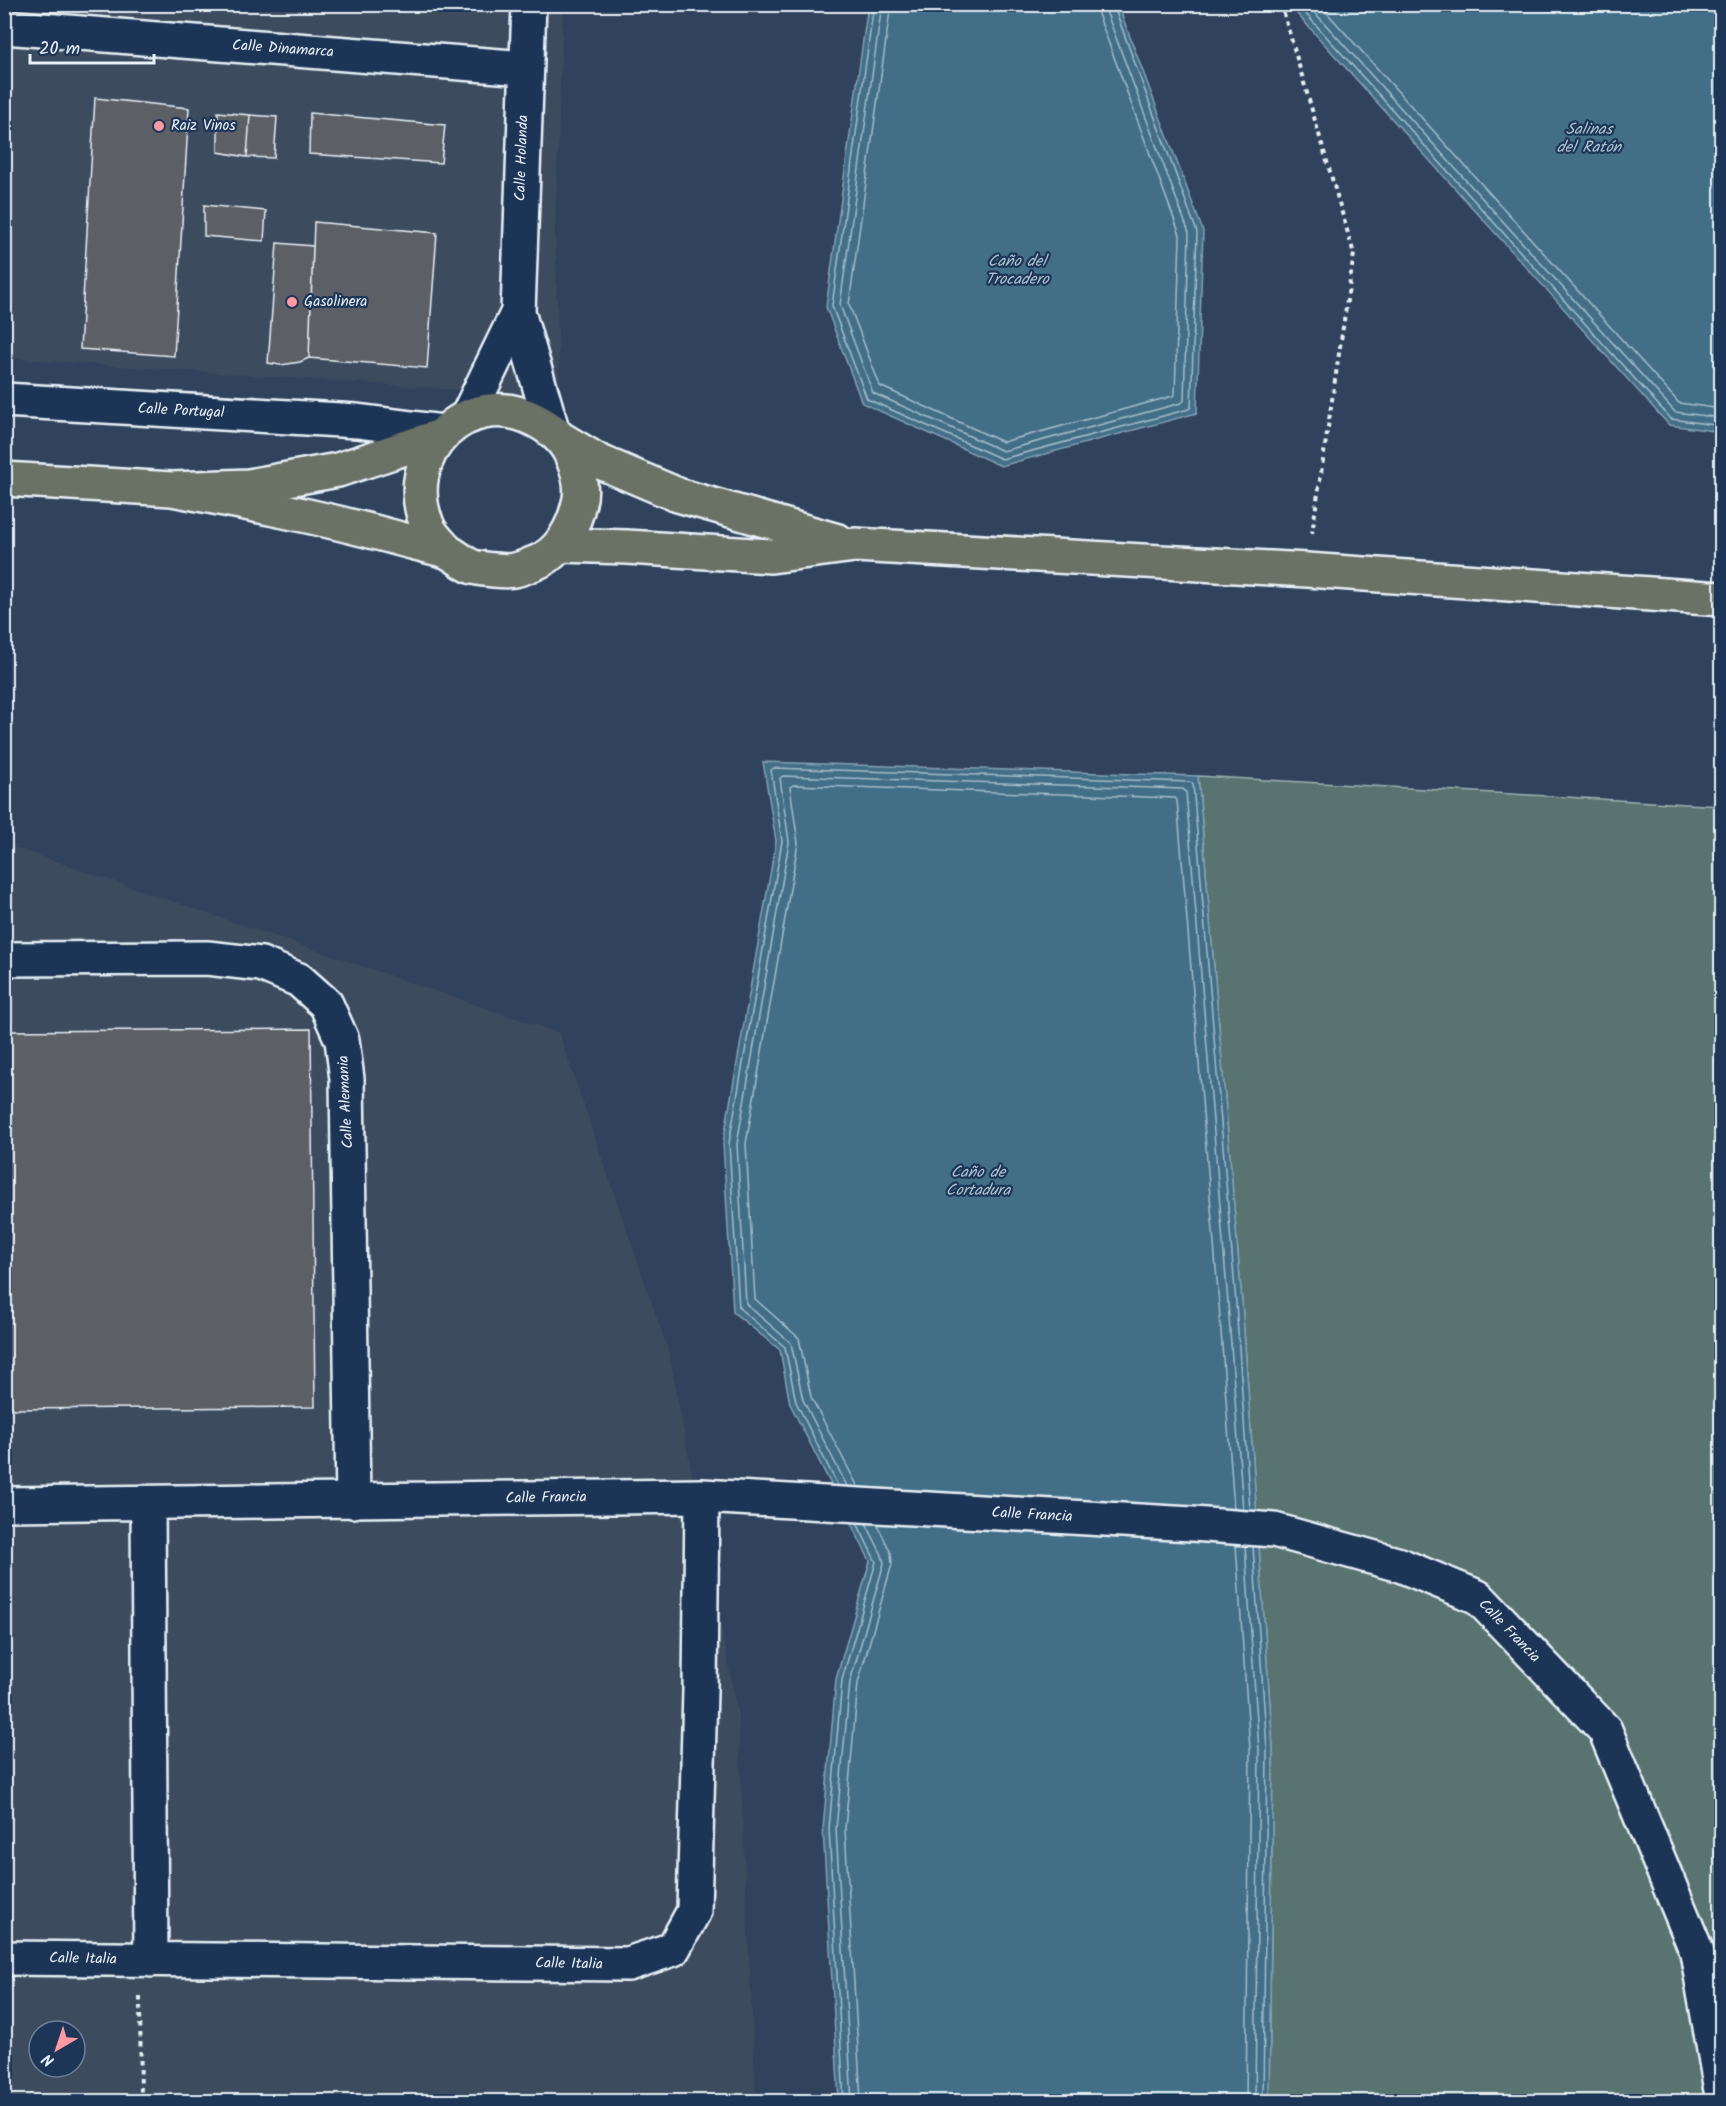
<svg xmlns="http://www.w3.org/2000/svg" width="1726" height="2106" font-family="Kalam,sans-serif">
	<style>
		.built { fill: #3d4b5f; fill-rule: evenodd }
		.green { fill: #587370; stroke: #a0b2b4; stroke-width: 1.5 }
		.water { fill: #436e88; stroke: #85a2b5; stroke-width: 1.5 }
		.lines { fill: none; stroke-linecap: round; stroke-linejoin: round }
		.shore { stroke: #a6bdcb; stroke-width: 1.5 }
		.building { fill: #5c6066; stroke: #e8f1f8; stroke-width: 1.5 }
		.minor-casing { stroke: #e8f1f8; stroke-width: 38 }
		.major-casing { stroke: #e8f1f8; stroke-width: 38 }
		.path { stroke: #e8f1f8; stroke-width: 4; stroke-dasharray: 4.5 4.5; stroke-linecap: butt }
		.minor { stroke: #1d3557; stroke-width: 33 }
		.major { stroke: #6b7165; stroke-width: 33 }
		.poi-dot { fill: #ff9aa2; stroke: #1d3557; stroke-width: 2 }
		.labels { text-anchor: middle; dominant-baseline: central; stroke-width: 4.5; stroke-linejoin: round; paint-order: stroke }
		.street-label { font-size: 15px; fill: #e8f1f8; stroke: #1d3557 }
		.poi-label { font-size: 15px; fill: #e8f1f8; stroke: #1d3557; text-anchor: start }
		.water-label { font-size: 16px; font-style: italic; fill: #aec3d1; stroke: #1d3557 }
	</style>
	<rect width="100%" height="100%" fill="#30425c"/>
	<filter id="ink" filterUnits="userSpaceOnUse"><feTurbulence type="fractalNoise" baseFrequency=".0167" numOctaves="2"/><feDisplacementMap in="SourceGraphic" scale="12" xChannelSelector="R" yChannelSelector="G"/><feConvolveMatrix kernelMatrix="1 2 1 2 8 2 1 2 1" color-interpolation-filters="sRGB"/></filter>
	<g filter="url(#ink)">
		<path class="built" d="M4,5h559l-8,226 5,166 -555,-39z
			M5,844l554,189 110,320 69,362 18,386 -751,1zM39,2031h36v36h-36z"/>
		<path class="green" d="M1198,776l523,30v1295h-452l4,-352 -31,-447z"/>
		<path class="water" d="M868,5h250l85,226 -6,182 -196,53 -139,-63 -36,-96z
			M1289,5h432v427l-52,-7z
			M763,762l435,14 44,526 31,447 -4,352h-430l-16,-272 13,-150 34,-118 -80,-157 -10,-54 -47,-38 -10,-169 53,-302z"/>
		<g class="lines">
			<path class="shore" d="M874,4l-42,302 35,93 135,60 187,-50 2,-2 6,-175 -84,-228
				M882,4l-42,301 33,88 130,58 178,-48 3,-2 5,-168 -83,-222 -1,-7
				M891,4l-42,300 31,82 123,56 170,-46 2,-2 5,-159 -82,-221 -2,-10
				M1297,4l374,415 51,7
				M1307,4l368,408 47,6
				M1319,4l360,399 43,6
				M838,1486l-42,-84 -11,-55 -46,-39 -10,-165 53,-302 -11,-71 3,-2 416,14 3,2 43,519 14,207
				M847,1486l-44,-86 -12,-57 -45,-39 -9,-160 52,-302 -9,-64 3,-2 400,13 3,3 42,511 15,207
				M858,1487l-47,-90 -12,-59 -44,-39 -9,-155 52,-301 -8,-56 3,-2 382,13 2,2 42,504 15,205
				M1236,1545l14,205 -4,352
				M1245,1546l14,204 -4,352
				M1253,1546l14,203 -4,353
				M844,2102l-15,-273 13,-149 34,-118 -19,-39
				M852,2102l-16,-273 14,-147 34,-119 -2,-8 -16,-32
				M861,2102l-16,-273 13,-146 34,-119 -1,-11 -14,-29"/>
		</g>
		<path class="building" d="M95,98l94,10 -15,248 -94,-7z
			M218,112l32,3 -3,42 -29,-5z
			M310,113l135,12 -4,38 -132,-9z
			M250,115l27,2 -3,41 -27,-1z
			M204,205l62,6 -2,30 -60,-5z
			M314,222l123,11 -10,135 -118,-10z
			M277,243l36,3 -4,112 -9,4 -19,3 -13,-2z
			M311,1029l4,378 -311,2v-378z"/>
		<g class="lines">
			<g class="minor-casing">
				<path id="minor" d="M529,4l-11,308 34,117
					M4,27l521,41
					M4,400l353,21 87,11
					M467,417l51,-105
					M4,959l203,-1 54,6 38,16 27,24 16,36 5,39 6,422
					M4,1504l698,-8 490,28 82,6 126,35 78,32 127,133 92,222 25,144
					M148,1504l3,456
					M4,1958l624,6 45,-15 21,-38 6,-220 2,-195"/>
			</g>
			<g class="major-casing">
				<path id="major" d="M561,439l37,22 80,34 160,46
					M4,479l168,10 77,-3 89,-16 103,-34
					M172,489c75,14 148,28 221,48 18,5 36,9 53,14 10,4 18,13 27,16 8,2 34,5 41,3 7,-1 15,-5 21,-7 25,-10 39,-36 44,-60 4,-14 0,-30 -6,-44 -7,-18 -19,-29 -36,-38 -69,-38 -141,34 -109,106 4,9 14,18 20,25
					M560,545l67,2 144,9 84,-11 452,25 415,29"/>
			</g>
			<path class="path" d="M1281,4l73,250 -42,279
				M140,1997l1,105"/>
			<use href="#minor" class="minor"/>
			<use href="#major" class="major"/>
		</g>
	</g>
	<g class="poi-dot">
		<circle cx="159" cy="126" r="6"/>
		<circle cx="292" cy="302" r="6"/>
	</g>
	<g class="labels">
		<g class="street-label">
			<text transform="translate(283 49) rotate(4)">Calle Dinamarca</text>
			<text transform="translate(522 158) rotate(-88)">Calle Holanda</text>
			<text transform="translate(181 411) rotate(3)">Calle Portugal</text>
			<text transform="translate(346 1102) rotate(-93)">Calle Alemania</text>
			<text transform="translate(546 1498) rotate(-1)">Calle Francia</text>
			<text transform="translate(1032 1515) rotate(3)">Calle Francia</text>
			<text transform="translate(1509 1631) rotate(46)">Calle Francia</text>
			<text transform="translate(83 1959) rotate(1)">Calle Italia</text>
			<text transform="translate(569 1964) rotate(1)">Calle Italia</text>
		</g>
		<g class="poi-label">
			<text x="171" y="126">Raiz Vinos</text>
			<text x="304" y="302">Gasolinera</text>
		</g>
		<g class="water-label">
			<text x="1589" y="129">Salinas<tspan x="1589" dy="18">del Ratón</tspan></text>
			<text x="1017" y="261">Caño del<tspan x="1017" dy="18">Trocadero</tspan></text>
			<text x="978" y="1172">Caño de<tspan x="978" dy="18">Cortadura</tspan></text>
		</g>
	</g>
	<rect width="1726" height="2106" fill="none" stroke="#1d3557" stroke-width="24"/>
	<rect x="12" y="12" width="1702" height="2082" fill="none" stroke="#e8f1f8" stroke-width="2" filter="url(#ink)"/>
	<g transform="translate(57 2049) rotate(219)"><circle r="28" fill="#1d3557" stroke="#6e8097" stroke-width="1.5"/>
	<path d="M0-4.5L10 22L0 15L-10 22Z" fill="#ff9aa2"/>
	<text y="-9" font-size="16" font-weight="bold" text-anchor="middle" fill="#e8f1f8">N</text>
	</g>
	<path d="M30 54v9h124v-9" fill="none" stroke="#e8f1f8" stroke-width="3"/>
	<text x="39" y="54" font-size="18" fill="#e8f1f8" stroke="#1d3557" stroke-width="4.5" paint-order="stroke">20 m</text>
</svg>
